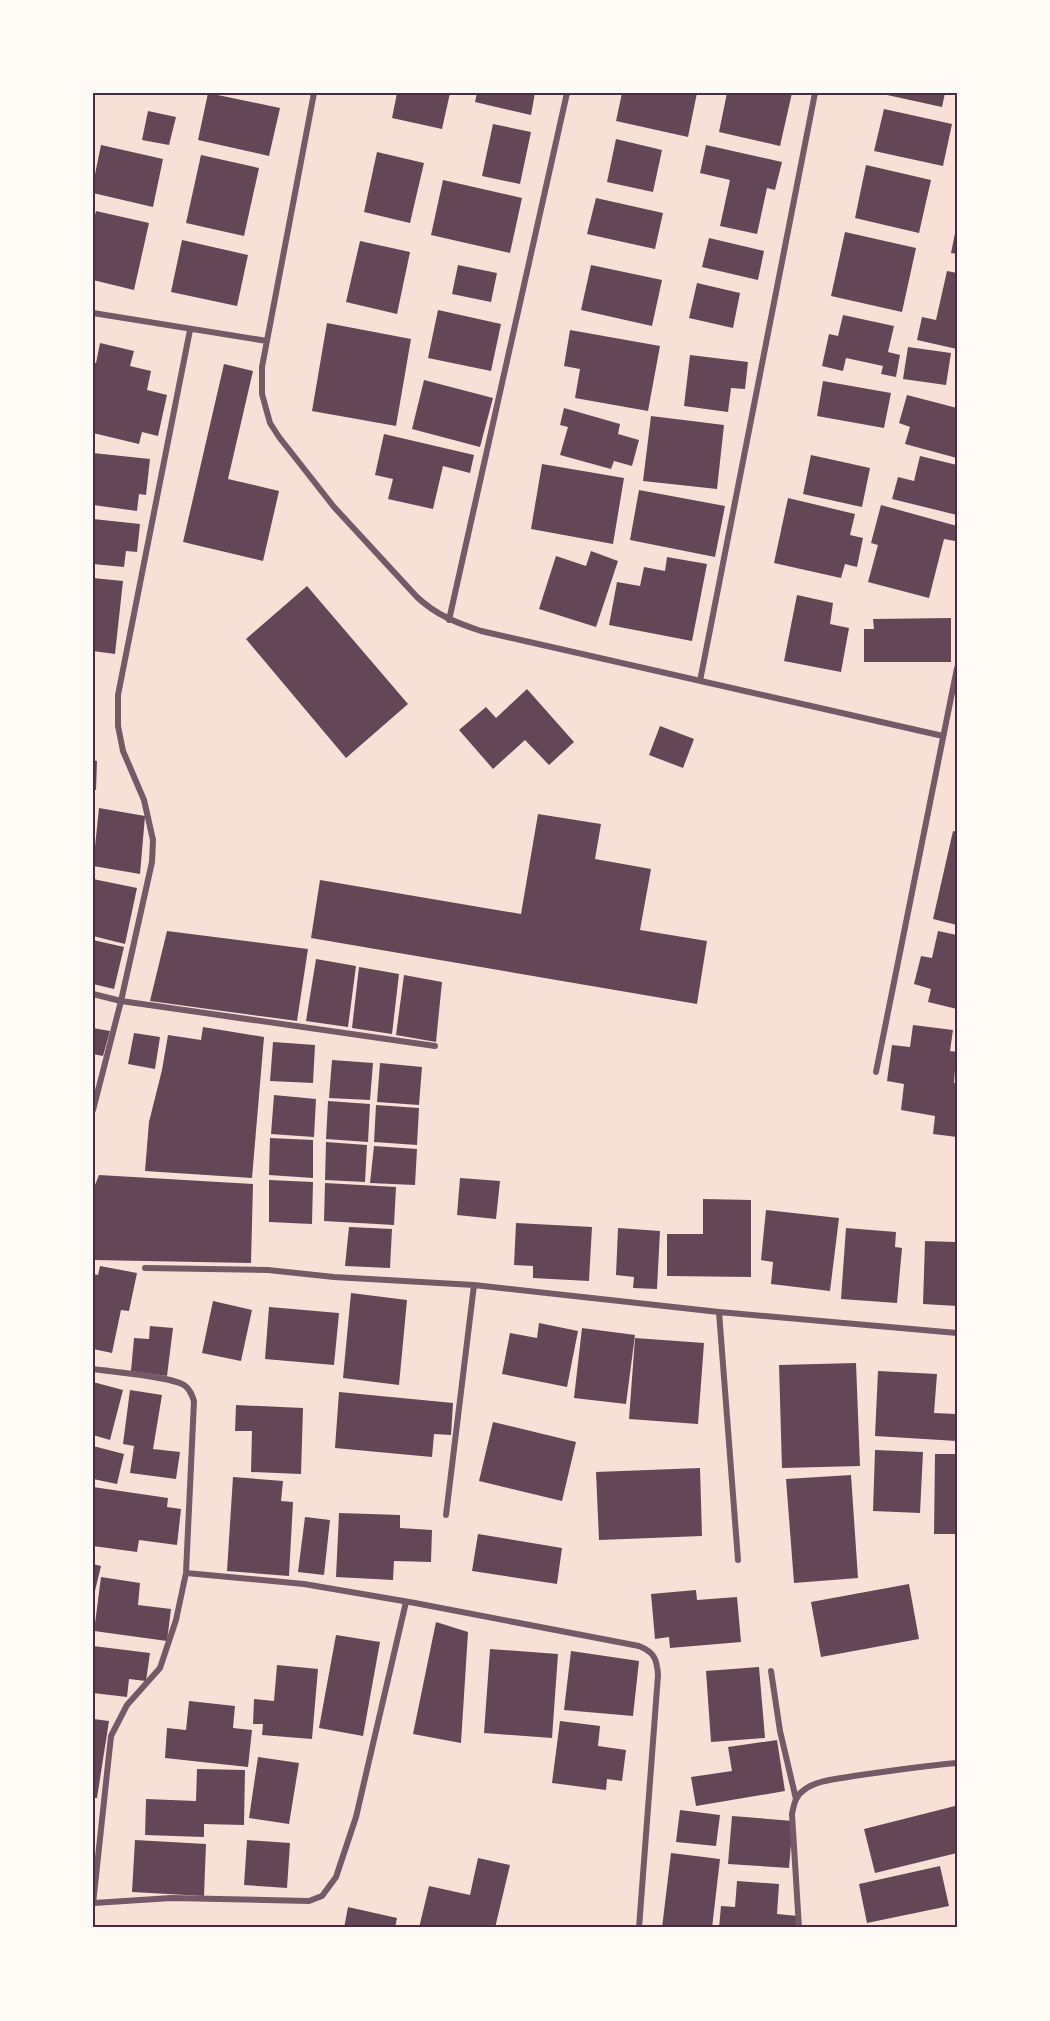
<svg xmlns="http://www.w3.org/2000/svg" width="1050" height="2021" font-family="'Roboto Serif',serif">
	<style>
		.building { fill: #644757 }
		.lines { fill: none; stroke-linecap: round; stroke-linejoin: round }
		.minor { stroke: #755966; stroke-width: 6 }
		.neatline { fill: none; stroke: #4a2c40; stroke-width: 2 }
	</style>
	<rect width="100%" height="100%" fill="#f7e1d7"/>
	<path class="building" d="M208,93l72,15 -11,48 -71,-16z
		M397,93h53l-8,36 -50,-11z
		M477,93h58l-4,22 -56,-13z
		M622,93h75l-9,44 -72,-16z
		M727,93h65l-12,53 -61,-14z
		M888,93h57l-3,14 -55,-12z
		M884,109l68,15 -9,42 -69,-15z
		M148,111l28,6 -7,28 -27,-5z
		M493,124l38,8 -11,52 -38,-8z
		M616,139l46,11 -9,42 -46,-10z
		M101,145l62,14 -10,48 -60,-14v-9z
		M706,145l76,17 -7,28 -8,-2 -10,46 -37,-8 10,-46 -30,-7z
		M377,152l47,11 -14,60 -46,-11z
		M201,155l58,13 -15,68 -58,-13z
		M866,165l65,15 -12,53 -64,-15z
		M443,180l79,18 -12,55 -79,-18z
		M596,198l67,15 -8,36 -68,-15z
		M96,211l53,12 -15,67 -41,-10v-57z
		M956,228h1v26l-6,-1z
		M845,232l71,16 -14,64 -71,-16z
		M709,238l55,13 -6,29 -56,-13z
		M182,240l66,15 -11,51 -66,-14z
		M360,241l50,11 -13,62 -51,-12z
		M458,265l39,8 -6,29 -39,-8z
		M591,265l71,15 -10,46 -71,-16z
		M947,271l10,2v76l-40,-9 5,-23 14,3z
		M697,283l43,10 -7,35 -44,-10z
		M438,310l63,14 -10,47 -63,-13z
		M843,315l51,11 -6,26 12,3 -4,22 -15,-3 2,-8 -37,-8 -3,13 -21,-5 7,-32 9,2z
		M327,323l84,16 -15,87 -84,-15z
		M570,330l90,16 -12,65 -73,-13 5,-29 -16,-3z
		M100,343l34,8 -4,15 21,5 -4,19 20,5 -9,41 -16,-4 -3,12 -46,-11v-71l3,1z
		M908,347l43,6 -5,32 -43,-6z
		M690,355l58,7 -3,27 -14,-1 -3,24 -44,-6z
		M224,364l29,7 -25,108 51,12 -16,70 -80,-19z
		M424,380l69,18 -13,49 -68,-18z
		M823,381l68,12 -7,35 -67,-12z
		M907,395l50,13v50l-52,-14 5,-17 -11,-4z
		M564,408l56,16 -2,10 21,6 -7,26 -18,-5 -3,8 -51,-14 8,-28 -8,-2z
		M651,416l73,9 -7,64 -74,-8z
		M384,434l90,21 -4,18 -27,-7 -10,43 -45,-10 5,-20 -18,-4z
		M93,453l57,6 -4,36 -7,-1 -2,17 -44,-6z
		M811,455l59,13 -8,39 -59,-13z
		M920,456l37,9v50l-65,-16 6,-22 16,4z
		M542,464l82,14 -11,66 -82,-15z
		M639,490l86,16 -10,51 -85,-17z
		M788,498l67,16 -5,21 13,3 -6,29 -12,-3 -4,14 -67,-15z
		M881,505l76,21 -2,15 -11,-2 -15,59 -61,-16 10,-37 -7,-2z
		M93,519l47,5 -3,28 -11,-1 -2,16 -31,-3z
		M591,551l27,10 -22,66 -57,-18 17,-53 30,10z
		M667,557l40,7 -15,77 -83,-16 8,-43 23,4 4,-19 21,4z
		M93,578l30,3 -8,73 -22,-3z
		M307,586l101,118 -62,54 -100,-119z
		M797,595l36,8 -3,21 19,4 -8,44 -57,-11z
		M951,618v44h-87v-33h10l-1,-10z
		M527,689l47,53 -25,23 -24,-25 -32,29 -34,-39 27,-23 10,11z
		M660,726l34,13 -11,29 -34,-13z
		M93,760l4,1 -1,29 -3,-1z
		M99,808l46,8 -5,58 -47,-8z
		M538,814l63,10 -6,35 56,10 -11,61 67,11 -10,63 -386,-66 9,-58 201,34z
		M953,831l4,1v93l-24,-6z
		M93,879l44,9 -12,56 -32,-8z
		M167,931l141,18 -11,72 -147,-20z
		M938,931l19,4v74l-29,-7 3,-13 -17,-5 7,-28 11,2z
		M93,940l31,7 -10,42 -21,-5z
		M316,959l40,7 -8,61 -42,-6z
		M359,967l40,7 -7,60 -40,-6z
		M404,975l38,7 -6,60 -40,-7z
		M913,1025l40,5 -3,21 7,1v18h-2l-1,13h3v54l-24,-3 2,-18 -34,-6 3,-26 -17,-3 5,-36 18,2z
		M203,1027l61,10 -12,141 -107,-7 4,-49 13,-52 6,-35 33,5z
		M93,1028l17,3 -7,25 -10,-2z
		M134,1033l26,4 -5,32 -27,-5z
		M273,1042l42,3 -2,38 -43,-2z
		M332,1060l41,3 -3,37 -41,-2z
		M380,1063l42,4 -3,38 -42,-3z
		M274,1095l42,4 -2,38 -43,-3z
		M328,1101l42,3 -2,38 -42,-3z
		M376,1105l43,3 -2,37 -43,-3z
		M270,1138l43,2v38l-44,-3z
		M326,1142l41,3 -2,37 -40,-2z
		M374,1146l43,3 -2,36 -45,-2z
		M99,1175l154,9 -2,79 -158,-3v-70z
		M460,1178l40,3 -4,38 -39,-4z
		M269,1180l44,2 -1,42 -43,-2z
		M325,1183l71,4 -2,38 -70,-4z
		M703,1199l48,1v77l-84,-1v-42h36z
		M766,1210l73,8 -9,73 -59,-7 2,-22 -12,-2z
		M516,1223l76,4 -3,54 -56,-3v-12l-19,-1z
		M349,1227l43,2 -2,39 -45,-2z
		M618,1228l42,3 -3,58 -24,-1 1,-11 -18,-2z
		M846,1228l50,4 -1,15 7,1 -5,55 -56,-4z
		M925,1241l30,1v7l2,1v56l-34,-2z
		M100,1266l37,7 -8,38 -8,-1 -9,43 -19,-4v-75l5,1z
		M351,1293l56,7 -8,85 -56,-7z
		M213,1301l39,9 -11,51 -39,-8z
		M269,1307l70,6 -5,52 -69,-6z
		M539,1323l39,8 -11,56 -65,-13 8,-41 27,5z
		M150,1326l23,2 -6,48 -36,-5 3,-33 15,1z
		M582,1328l53,7 -9,69 -52,-6z
		M635,1338l69,5 -6,81 -69,-5z
		M856,1363l4,103 -78,2 -3,-103z
		M878,1371l59,3 -3,39 23,1v27l-82,-5z
		M93,1382l30,8 -13,50 -17,-5z
		M130,1390l32,5 -9,54 27,3 -4,27 -46,-6 4,-27 -11,-2z
		M339,1392l114,11 -2,32 -17,-1 -2,23 -97,-9z
		M236,1405l67,3 -2,66 -50,-2 1,-41h-17z
		M493,1422l83,20 -14,59 -83,-20z
		M93,1446l31,8 -7,30 -24,-5z
		M875,1450l48,2 -3,61 -47,-2z
		M935,1454h22v80h-23z
		M700,1468l2,68 -103,4 -3,-68z
		M851,1475l7,103 -64,5 -8,-104z
		M233,1477l50,4 -2,20 12,1 -4,74 -62,-5z
		M93,1487l75,11 -1,9 14,2 -4,36 -38,-5 -2,12 -44,-6z
		M339,1513l61,2v13l32,2 -1,32 -37,-1 -1,19 -57,-3z
		M305,1517l25,3 -6,55 -26,-3z
		M478,1534l84,14 -5,36 -85,-13z
		M93,1564l8,2 -7,29h-1z
		M101,1577l39,6 -2,22 33,4 -4,32 -73,-10z
		M909,1584l10,55 -98,18 -10,-55z
		M696,1590l1,10 40,-3 4,45 -71,6 -1,-11 -14,2 -4,-45z
		M436,1622l32,10 -7,111 -48,-9z
		M336,1635l44,7 -17,94 -44,-8z
		M93,1646l57,7 -4,28 -17,-2 -2,18 -34,-4z
		M490,1649l68,5 -6,84 -68,-5z
		M571,1651l68,10 -6,55 -69,-6z
		M277,1665l41,4 -6,70 -50,-4 1,-11h-10l1,-25 20,2z
		M759,1667l6,71 -54,4 -5,-71z
		M189,1701l46,5 -2,22 19,2 -4,37 -83,-9 2,-30 19,2z
		M93,1719l16,2 -12,77h-4z
		M560,1721l40,5 -2,20 28,4 -4,31 -15,-2 -1,11 -54,-7z
		M777,1740l8,51 -89,15 -5,-29 41,-6 -4,-24z
		M258,1757l41,6 -10,61 -40,-6z
		M197,1769l48,1 -1,55 -40,-1v13l-59,-2 1,-36 50,2z
		M955,1806l2,8v39l-82,20 -11,-44z
		M680,1810l40,5 -4,31 -40,-4z
		M732,1816l61,5 -4,47 -61,-4z
		M135,1840l71,4 -2,52 -72,-4z
		M247,1840l43,3 -3,45 -43,-3z
		M671,1853l49,6 -8,69h-50z
		M478,1858l32,7 -15,63h-76l10,-42 41,9z
		M940,1866l9,40 -82,17 -8,-39z
		M737,1881l42,3 -2,30 21,2 -1,12h-78l2,-22 14,1z
		M348,1907l49,11 -2,10h-51z"/>
	<g class="lines">
		<path class="minor" d="M314,93l-52,274v27l8,29 9,14 55,70 83,90c19,18 40,26 64,34l462,105
			M93,313l174,28
			M449,620l118,-527
			M700,681l115,-588
			M93,994l28,7 314,45
			M876,1072l81,-404
			M93,1110l28,-109 31,-139 1,-22 -9,-40 -21,-49 -5,-25v-31l72,-365
			M145,1268l123,2 66,7 140,8 245,27 238,21
			M719,1312l19,248
			M93,1369c20,3 76,7 91,16 6,4 8,10 10,16l-8,172 -10,47 -16,48 -33,37 -16,31 -18,168
			M446,1515l28,-230
			M186,1573l118,11 111,19 224,43c15,6 18,13 19,29l-19,253
			M771,1671l9,60 16,68
			M94,1903l77,-5 138,3 13,-5 14,-19 20,-60 50,-215
			M799,1928l-7,-114c2,-9 3,-18 12,-24 13,-10 34,-11 50,-14 34,-5 68,-10 103,-13"/>
	</g>
	<rect width="1050" height="2021" fill="none" stroke="#fffaf5" stroke-width="189"/>
	<rect x="94" y="94" width="862" height="1832" class="neatline"/>
</svg>
